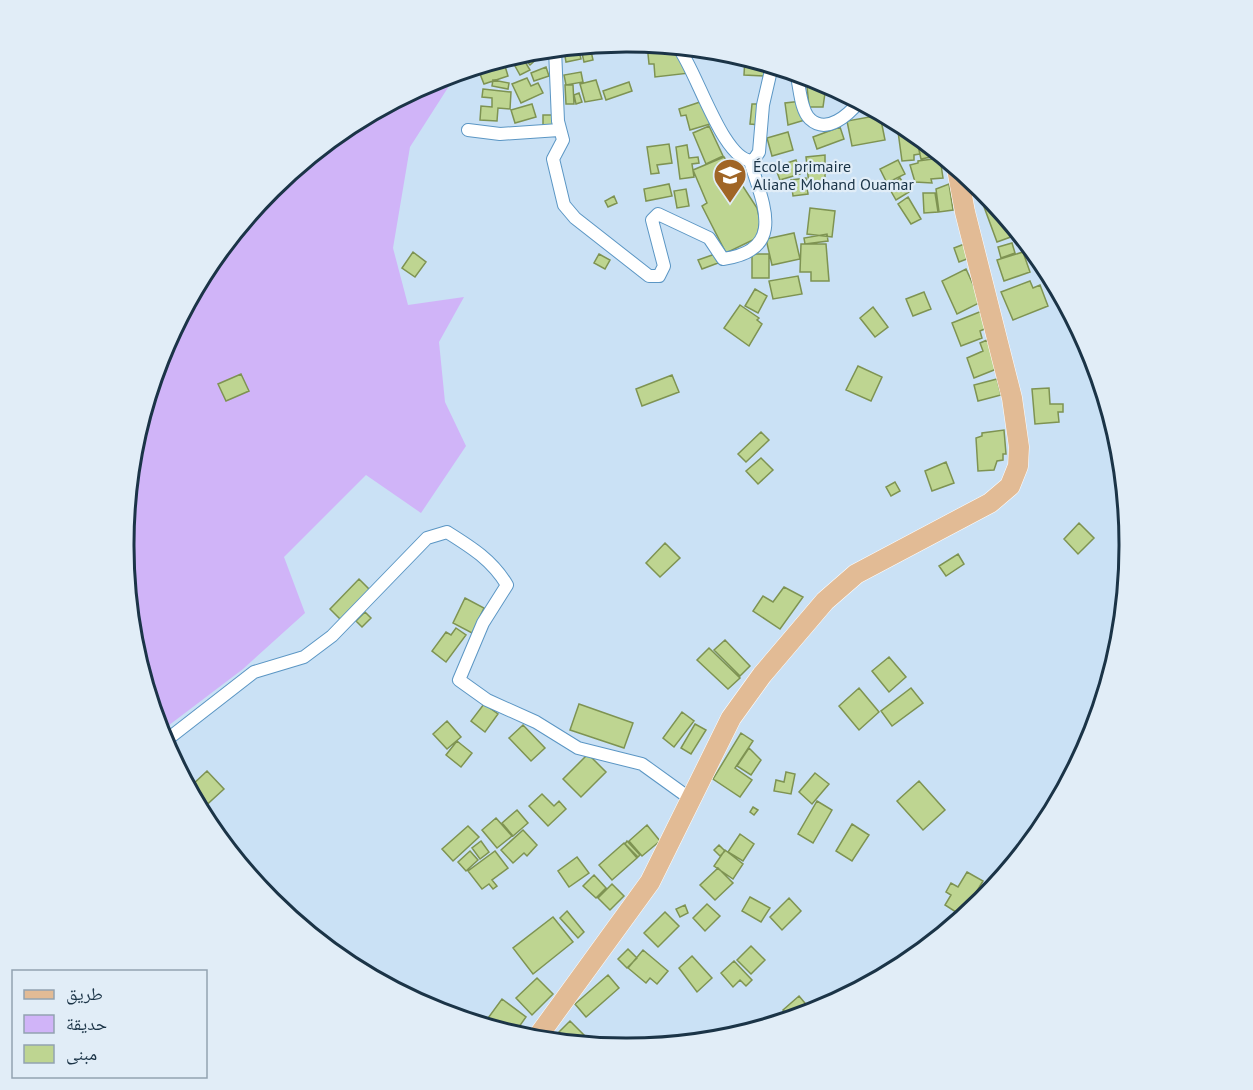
<svg xmlns="http://www.w3.org/2000/svg" width="1253" height="1090" font-family="'PT Sans','Noto Naskh Arabic',sans-serif">
	<style>
		.green { fill: #d0b4f8 }
		.building { fill: #bed591; stroke: #7e9352; stroke-width: 1.5 }
		.lines { fill: none; stroke-linecap: round; stroke-linejoin: round }
		.minor-casing { stroke: #5b96c4; stroke-width: 14 }
		.primary-casing { stroke: #fff; stroke-width: 21 }
		.minor { stroke: #fff; stroke-width: 12 }
		.primary { stroke: #e2bb95; stroke-width: 20 }
		.labels { text-anchor: middle; dominant-baseline: central; stroke-width: 4.5; stroke-linejoin: round; paint-order: stroke }
		.poi-label { font-size: 16px; fill: #1b3447; stroke: #e1edf7; text-anchor: start }
		.rim { fill: none; stroke: #1b3447; stroke-width: 3 }
	</style>
	<rect width="100%" height="100%" fill="#cae1f5"/>
	<path class="green" d="M448,76l1,10 -39,61 -17,101 15,57 56,-8 -25,45 6,60 21,44 -45,67 -55,-38 -82,82 21,56 -62,56 -83,63 -27,-89 -9,-98 9,-98 29,-95 46,-87 63,-76 76,-62 87,-47z"/>
	<path class="building" d="M647,44l28,3 15,26 -35,4 -1,-13h-5z
		M578,47l3,12 -15,3 -2,-12z
		M533,51l7,5 -10,9 -6,-7z
		M591,51l2,9 -9,2 -2,-9z
		M726,52l9,3 1,4 -9,1z
		M745,58l20,6v12l-21,-1z
		M524,60l6,10 -10,5 -5,-9z
		M493,62l-13,9 -2,-4z
		M505,66l3,10 -24,8 -4,-10z
		M546,67l3,9 -15,5 -3,-8z
		M581,72l2,10 -17,3 -2,-10z
		M806,76l28,12v5h-9l-2,14h-14z
		M527,78l4,8 7,-3 5,10 -22,10 -9,-19z
		M493,80l16,3 -1,6 -16,-3z
		M596,80l6,19 -17,3 -5,-18z
		M629,82l3,9 -26,9 -3,-9z
		M565,85h8l1,19h-8z
		M483,89l28,3 -1,17 -12,-1 -1,13 -17,-1 1,-14 11,1v-9l-10,-1z
		M579,93l3,9 -6,2 -2,-9z
		M703,101l7,23 -20,6 -4,-15 -5,1 -2,-7z
		M802,101l3,19 -17,5 -3,-22z
		M532,104l4,13 -21,6 -4,-13z
		M752,104h10l-2,21 -10,-1z
		M543,115h11v11h-11z
		M880,115l5,25 -33,6 -5,-25z
		M897,124l9,3 10,8 4,19 -6,1v5l-12,1z
		M709,126l14,30 -17,8 -13,-31z
		M840,127l4,12 -27,10 -4,-12z
		M788,132l5,18 -21,6 -5,-18z
		M917,141h6l12,9 1,6 -15,3z
		M669,144l3,19 -15,2 2,8 -8,1 -4,-27z
		M687,145l2,13 9,-1 1,6 -7,1 2,13 -14,2 -4,-32z
		M825,155v28l-16,2 -3,-28z
		M724,157l33,51 3,13 -3,17 -31,15 -24,-47 5,-3 -14,-33z
		M940,158l3,20 -12,1 1,4 -17,-1 -5,-17 8,-2v-2z
		M796,160l4,14 -20,6 -5,-13z
		M898,160l7,14 -18,9 -7,-14z
		M806,178l2,16 -15,2 -2,-16z
		M900,178l9,14 -13,8 -8,-14z
		M669,184l3,12 -26,5 -2,-12z
		M949,184l4,26 -14,2 -3,-23z
		M976,185l6,5 37,44 -22,8z
		M686,189l3,17 -12,2 -3,-17z
		M923,193h12l3,19 -14,1z
		M614,196l3,7 -9,4 -3,-6z
		M908,197l13,22 -10,5 -13,-20z
		M810,208l25,3 -3,26 -25,-3z
		M794,233l6,26 -28,6 -6,-26z
		M827,234l1,7 -23,3 -1,-6z
		M967,243l5,14 -13,5 -5,-14z
		M1012,243l3,10 -14,5 -3,-11z
		M801,244h25l3,37h-18v-9h-11z
		M413,252l13,10 -11,15 -13,-9z
		M1023,252l7,20 -26,9 -7,-21z
		M599,254l11,6 -5,9 -11,-6z
		M715,254l3,9 -16,6 -4,-9z
		M752,254h17v24h-17z
		M966,269l15,33 -24,12 -15,-33z
		M798,276l4,18 -29,5 -4,-18z
		M1030,281l3,7 7,-3 8,21 -35,14 -12,-28z
		M755,289l12,7 -9,17 -13,-7z
		M924,292l7,17 -18,7 -7,-17z
		M740,305l19,13 -2,2 5,4 -13,22 -25,-18z
		M873,307l15,20 -13,10 -15,-19z
		M982,311l7,16 -9,4 2,7 -21,8 -9,-23z
		M987,340l12,28 -25,10 -7,-20 16,-7 -3,-8z
		M858,366l24,11 -11,24 -25,-11z
		M241,374l8,17 -23,10 -8,-17z
		M672,375l7,17 -37,14 -6,-17z
		M997,379l4,16 -23,6 -4,-16z
		M1049,388l1,16h13v8h-5l1,10 -24,2 -3,-35z
		M1004,430l2,24h-3v6l-6,1 -3,9 -16,1 -2,-33 6,-2v-3z
		M761,432l8,8 -23,22 -8,-8z
		M761,458l12,12 -15,14 -12,-13z
		M946,462l8,21 -22,8 -7,-20z
		M895,482l5,9 -9,5 -5,-9z
		M1079,523l15,15 -16,16 -14,-15z
		M665,543l15,15 -20,19 -14,-14z
		M958,554l6,10 -18,12 -7,-10z
		M359,579l12,12 -30,29 -11,-11z
		M784,587l19,10 -23,32 -27,-18 10,-15 10,6z
		M465,598l19,10 -12,25 -19,-10z
		M365,612l6,6 -9,9 -6,-6z
		M456,628l10,7 -20,27 -14,-11 14,-19 5,3z
		M725,640l25,26 -10,10 -26,-26z
		M709,648l31,30 -12,11 -31,-29z
		M889,657l17,20 -17,15 -17,-21z
		M859,688l20,24 -20,18 -20,-24z
		M911,688l12,15 -31,23 -11,-15z
		M484,704l14,10 -13,18 -14,-11z
		M579,704l54,19 -9,25 -54,-18z
		M682,712l12,9 -20,26 -11,-9z
		M447,721l14,16 -14,12 -14,-15z
		M695,724l11,6 -15,24 -10,-6z
		M523,725l22,23 -14,13 -22,-23z
		M741,733l12,8 -18,27 17,12 -12,17 -27,-18z
		M457,741l15,12 -11,14 -15,-12z
		M749,748l12,12 -10,15 -14,-9z
		M588,754l18,18 -25,25 -18,-18z
		M207,771l17,18 -23,21 -12,-22z
		M786,772l9,2 -4,20 -17,-3 2,-11 8,2z
		M815,773l14,11 -17,20 -13,-12z
		M919,781l26,29 -22,20 -26,-29z
		M542,794l12,12 5,-5 7,8 -18,17 -19,-20z
		M817,801l15,9 -19,33 -15,-9z
		M753,807l5,3 -4,5 -4,-3z
		M517,810l11,13 -15,13 -11,-13z
		M496,818l16,18 -15,12 -15,-18z
		M852,824l17,11 -17,26 -16,-10z
		M647,825l13,16 -18,15 -13,-15z
		M468,826l11,11 -26,24 -11,-12z
		M523,830l14,15 -10,11 -3,-3 -11,10 -12,-13z
		M740,834l14,10 -11,17 -15,-9z
		M481,841l8,11 -9,7 -8,-11z
		M627,841l13,14 -2,2 -13,-13z
		M624,843l13,15 -25,22 -13,-15z
		M719,845l6,6 -5,5 -6,-6z
		M725,850l18,14 -10,15 -19,-13z
		M470,851l8,9 -12,11 -8,-9z
		M495,851l13,17 -16,12 5,6 -4,3 -4,-5 -7,5 -14,-18z
		M577,857l12,16 -20,14 -11,-16z
		M718,868l15,15 -18,17 -15,-15z
		M967,872l16,9 -21,35 -17,-11 6,-10 -5,-3 5,-9 7,4z
		M594,875l12,13 -10,10 -13,-12z
		M612,884l12,12 -14,14 -12,-12z
		M750,897l20,11 -9,14 -19,-11z
		M789,898l12,13 -19,19 -12,-13z
		M707,904l13,12 -15,15 -12,-13z
		M685,905l3,8 -8,4 -4,-8z
		M567,911l17,21 -6,6 -18,-20z
		M665,912l14,14 -21,21 -14,-14z
		M553,917l20,25 -40,32 -20,-26z
		M751,946l14,14 -14,14 -14,-14z
		M628,949l9,9 -10,10 -9,-9z
		M643,950l25,21 -11,13 -7,-6 -4,5 -18,-15z
		M692,956l20,22 -15,14 -18,-24z
		M734,961l18,19 -6,6 -6,-6 -7,7 -12,-14z
		M608,975l11,13 -33,29 -11,-13z
		M537,978l16,16 -21,21 -16,-17z
		M799,996l11,13 -7,5 -12,4 -8,-8z
		M502,999l24,18 -12,17 -31,-9z
		M570,1021l16,16 -7,6 -21,-2 -4,-4z"/>
	<g class="lines">
		<g class="minor-casing">
			<path id="minor" d="M678,47c19,24 45,115 75,114l6,-9 4,-47 9,-39
				M555,49l3,72 5,19 -10,19 11,46 11,13 74,58h10l5,-10 -12,-46 6,-6 51,24 14,21c64,-9 40,-55 27,-98
				M796,73c4,13 4,37 14,46 17,16 39,-5 49,-17
				M468,130l32,4 59,-4
				M164,742l90,-70 50,-15 28,-21 95,-98 20,-6c24,15 45,28 60,53l-24,38 -24,57 28,20 49,22 42,26 64,16 50,36"/>
		</g>
		<g class="primary-casing">
			<path id="primary" d="M536,1039l114,-157 81,-164 31,-43 63,-74 31,-27 134,-71 20,-17 8,-20 1,-19 -7,-49 -47,-186 -8,-43"/>
		</g>
		<use href="#minor" class="minor"/>
		<use href="#primary" class="primary"/>
	</g>
	<defs>
		<g id="school-pin" transform="scale(1.725)"><path d="M0 17L-7.5 6A9.5 9.5 0 1 1 7.5 6Z" fill="#a06526" stroke="#e1edf7"/><path d="M0-5L7-2L0 1L-7-2ZM-4 1L0 2.5L4 1V4Q0 6-4 4Z" fill="#fff"/></g>
	</defs>
	<g fill-rule="evenodd">
		<use href="#school-pin" x="730" y="175"/>
	</g>
	<g class="labels">
		<g class="poi-label">
			<text x="753" y="166">École primaire<tspan x="753" dy="18">Aliane Mohand Ouamar</tspan></text>
		</g>
	</g>
	<path d="M0 0H1253V1090H0ZM626 52H627A492 492 0 0 1 1119 544V546A492 492 0 0 1 627 1038H626A492 492 0 0 1 134 546V544A492 492 0 0 1 626 52Z" fill="#e1edf7" fill-rule="evenodd"/>
	<path class="rim" d="M626 52H627A492 492 0 0 1 1119 544V546A492 492 0 0 1 627 1038H626A492 492 0 0 1 134 546V544A492 492 0 0 1 626 52Z"/>
	<rect x="12" y="970" width="195" height="108" fill="#e1edf7" stroke="#92a3b1" stroke-width="1.5"/>
	<rect x="24" y="990" width="30" height="9" fill="#e2bb95" stroke="#92a3b1" stroke-width="1.5"/>
	<text x="66" y="1000" font-size="18" fill="#1b3447">طريق</text>
	<rect x="24" y="1015" width="30" height="18" fill="#d0b4f8" stroke="#92a3b1" stroke-width="1.5"/>
	<text x="66" y="1030" font-size="18" fill="#1b3447">حديقة</text>
	<rect x="24" y="1045" width="30" height="18" fill="#bed591" stroke="#92a3b1" stroke-width="1.5"/>
	<text x="66" y="1060" font-size="18" fill="#1b3447">مبنى</text>
</svg>
